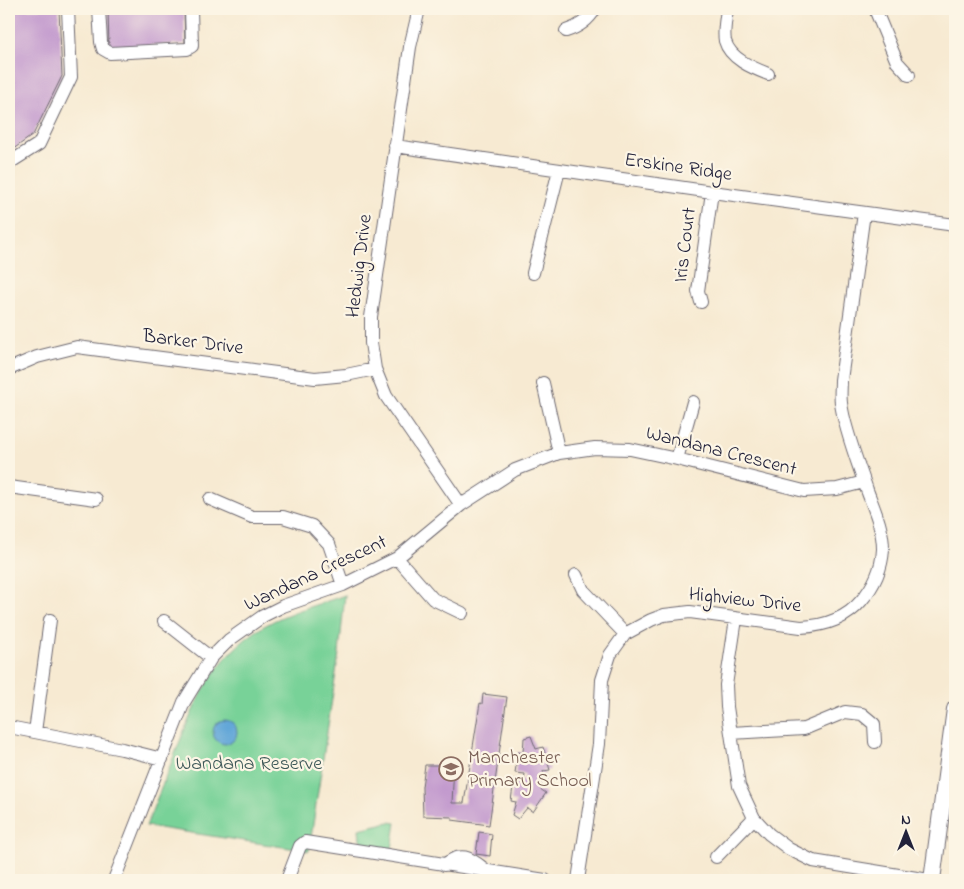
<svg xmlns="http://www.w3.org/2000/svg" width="964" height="889" font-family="'Indie Flower',sans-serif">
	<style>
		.green { fill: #78d298; stroke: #4d7a6a }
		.water { fill: #63a7d8; stroke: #42648a }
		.building { fill: #c29ace }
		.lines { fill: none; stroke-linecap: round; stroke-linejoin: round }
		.minor-casing { stroke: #6d6870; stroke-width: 14 }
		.major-casing { stroke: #6d6870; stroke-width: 18 }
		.minor { stroke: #fff; stroke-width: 12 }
		.major { stroke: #fff; stroke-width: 16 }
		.labels { text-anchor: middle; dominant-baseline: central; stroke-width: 4.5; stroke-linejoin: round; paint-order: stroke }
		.street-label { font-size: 20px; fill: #22223b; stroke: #fcf5e5 }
		.education-label { font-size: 20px; fill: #785e54; stroke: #fcf5e5; text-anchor: start }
		.park-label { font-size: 20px; fill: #3c5757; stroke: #fcf5e5 }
	</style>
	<rect width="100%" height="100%" fill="#fcf5e5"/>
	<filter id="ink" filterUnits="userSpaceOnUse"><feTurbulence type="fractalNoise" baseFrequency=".02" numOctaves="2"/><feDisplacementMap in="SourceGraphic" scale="10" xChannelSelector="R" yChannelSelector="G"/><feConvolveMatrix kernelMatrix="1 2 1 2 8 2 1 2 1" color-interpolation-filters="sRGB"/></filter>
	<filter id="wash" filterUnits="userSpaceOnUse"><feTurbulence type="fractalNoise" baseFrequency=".0096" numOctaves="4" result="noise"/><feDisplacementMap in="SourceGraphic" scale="20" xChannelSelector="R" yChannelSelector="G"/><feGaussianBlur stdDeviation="1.12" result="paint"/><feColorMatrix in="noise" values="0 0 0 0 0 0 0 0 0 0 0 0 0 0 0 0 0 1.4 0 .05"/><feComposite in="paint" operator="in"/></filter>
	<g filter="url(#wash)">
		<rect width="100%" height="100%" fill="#f7ead2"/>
		<path class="green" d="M345,595l-6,58 -30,198 -163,-25c10,-25 20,-50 30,-75 20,-51 38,-94 88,-125 26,-15 54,-21 81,-31z
			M389,822l7,1 -4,26 -29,-4 -3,-6 -1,-10z"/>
		<path class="water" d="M213 732a12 12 0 1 1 24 0a12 12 0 1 1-24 0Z"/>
		<g id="blocks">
			<path class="building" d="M9,9h50l3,67 -29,59 -24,17z
				M108,9h76l1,35 -76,3z
				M483,694l24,3 -18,128 -37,-5v-3l-29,-1 -1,-29 3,-22h29l-2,38h12l16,-100 2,1z
				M531,736l5,13 7,-2 7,23 -7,1 3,10 -6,8 6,4 -13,19 -6,-4 -9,11 -6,-4 4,-13 -5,-1 3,-22 10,2 1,-7 -10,-1 3,-21 5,1 1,-15z
				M479,832l13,2 -2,22 -14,-2z"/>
		</g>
	</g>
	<g filter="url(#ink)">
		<use href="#blocks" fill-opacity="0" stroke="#6d6870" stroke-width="1"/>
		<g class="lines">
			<g class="minor-casing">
				<path id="minor" d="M99,9l2,33 2,7 7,4 77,-4 5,-3 -1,-37
					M419,9l-9,38 -39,270v26l4,26 11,27 75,109
					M727,9c-1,10 -4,22 -2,32 5,18 28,27 43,33
					M875,9l22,53 12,13
					M566,31c13,-4 22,-10 29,-22
					M395,146l317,46 243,33
					M9,163l30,-19 32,-67 -3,-68
					M533,273l26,-103
					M701,302l-3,-11 14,-99
					M9,369l28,-12 40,-10 238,31 31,-3 29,-6
					M543,383l16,70
					M677,459l16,-57
					M9,487l87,12
					M210,499l42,18h31l29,9 17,18 14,41
					M397,558l36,41 29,14
					M576,575l7,15 42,44
					M736,619l-10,66 1,22 12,79 15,32 15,16 20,15 24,12 116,19
					M164,621l47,37
					M9,727l113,22 40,10
					M35,732l15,-112
					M731,733l73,-4 41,-17 17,2 12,10 1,18
					M716,857l38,-39
					M444,865c19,-15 27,-6 43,6
					M114,880l70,-178 27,-44 18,-18 34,-24 20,-10 60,-21 54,-27 64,-53 54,-35 44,-17 36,-5 35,1 47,10 127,32 33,-2 27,-7
					M287,880l13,-34 5,-4 240,38
					M578,880l21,-136 3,-64 8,-25 15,-21 26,-14 13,-5 26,-3 111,15c22,-1 45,-8 60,-26 13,-15 21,-32 22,-52 0,-21 -9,-40 -16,-59 -8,-24 -23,-62 -26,-87 -1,-8 0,-16 0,-23l23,-167"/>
			</g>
			<g class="major-casing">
				<path id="major" d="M932,880l23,-171"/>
			</g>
			<use href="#minor" class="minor"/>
			<use href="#major" class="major"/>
		</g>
	</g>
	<defs>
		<g id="school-ring" transform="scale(1.25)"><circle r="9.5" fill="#fcf5e5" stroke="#8d6e63" stroke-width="1.5"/><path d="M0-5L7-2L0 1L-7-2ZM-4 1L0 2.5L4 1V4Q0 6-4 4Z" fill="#8d6e63"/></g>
	</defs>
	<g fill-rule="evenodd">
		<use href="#school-ring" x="451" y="769"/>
	</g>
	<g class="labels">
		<g class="street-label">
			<text transform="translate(678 168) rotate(8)">Erskine Ridge</text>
			<text transform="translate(686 245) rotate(-83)">Iris Court</text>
			<text transform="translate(360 266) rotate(-83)">Hedwig Drive</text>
			<text transform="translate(193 343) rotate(7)">Barker Drive</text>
			<text transform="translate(721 452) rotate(14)">Wandana Crescent</text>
			<text transform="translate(316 574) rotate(-25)">Wandana Crescent</text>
			<text transform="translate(745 601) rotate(6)">Highview Drive</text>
		</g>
		<g class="education-label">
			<text x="468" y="758">Manchester<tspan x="468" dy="23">Primary School</tspan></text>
		</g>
		<g class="park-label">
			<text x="249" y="764">Wandana Reserve</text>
		</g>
	</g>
	<rect width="964" height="889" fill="none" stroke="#fcf5e5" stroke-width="30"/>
	<g transform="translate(906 832)" stroke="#fcf5e5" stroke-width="4" paint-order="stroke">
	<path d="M0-4L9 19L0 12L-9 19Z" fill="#22223b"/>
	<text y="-8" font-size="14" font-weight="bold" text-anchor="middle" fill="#22223b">N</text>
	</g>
</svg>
